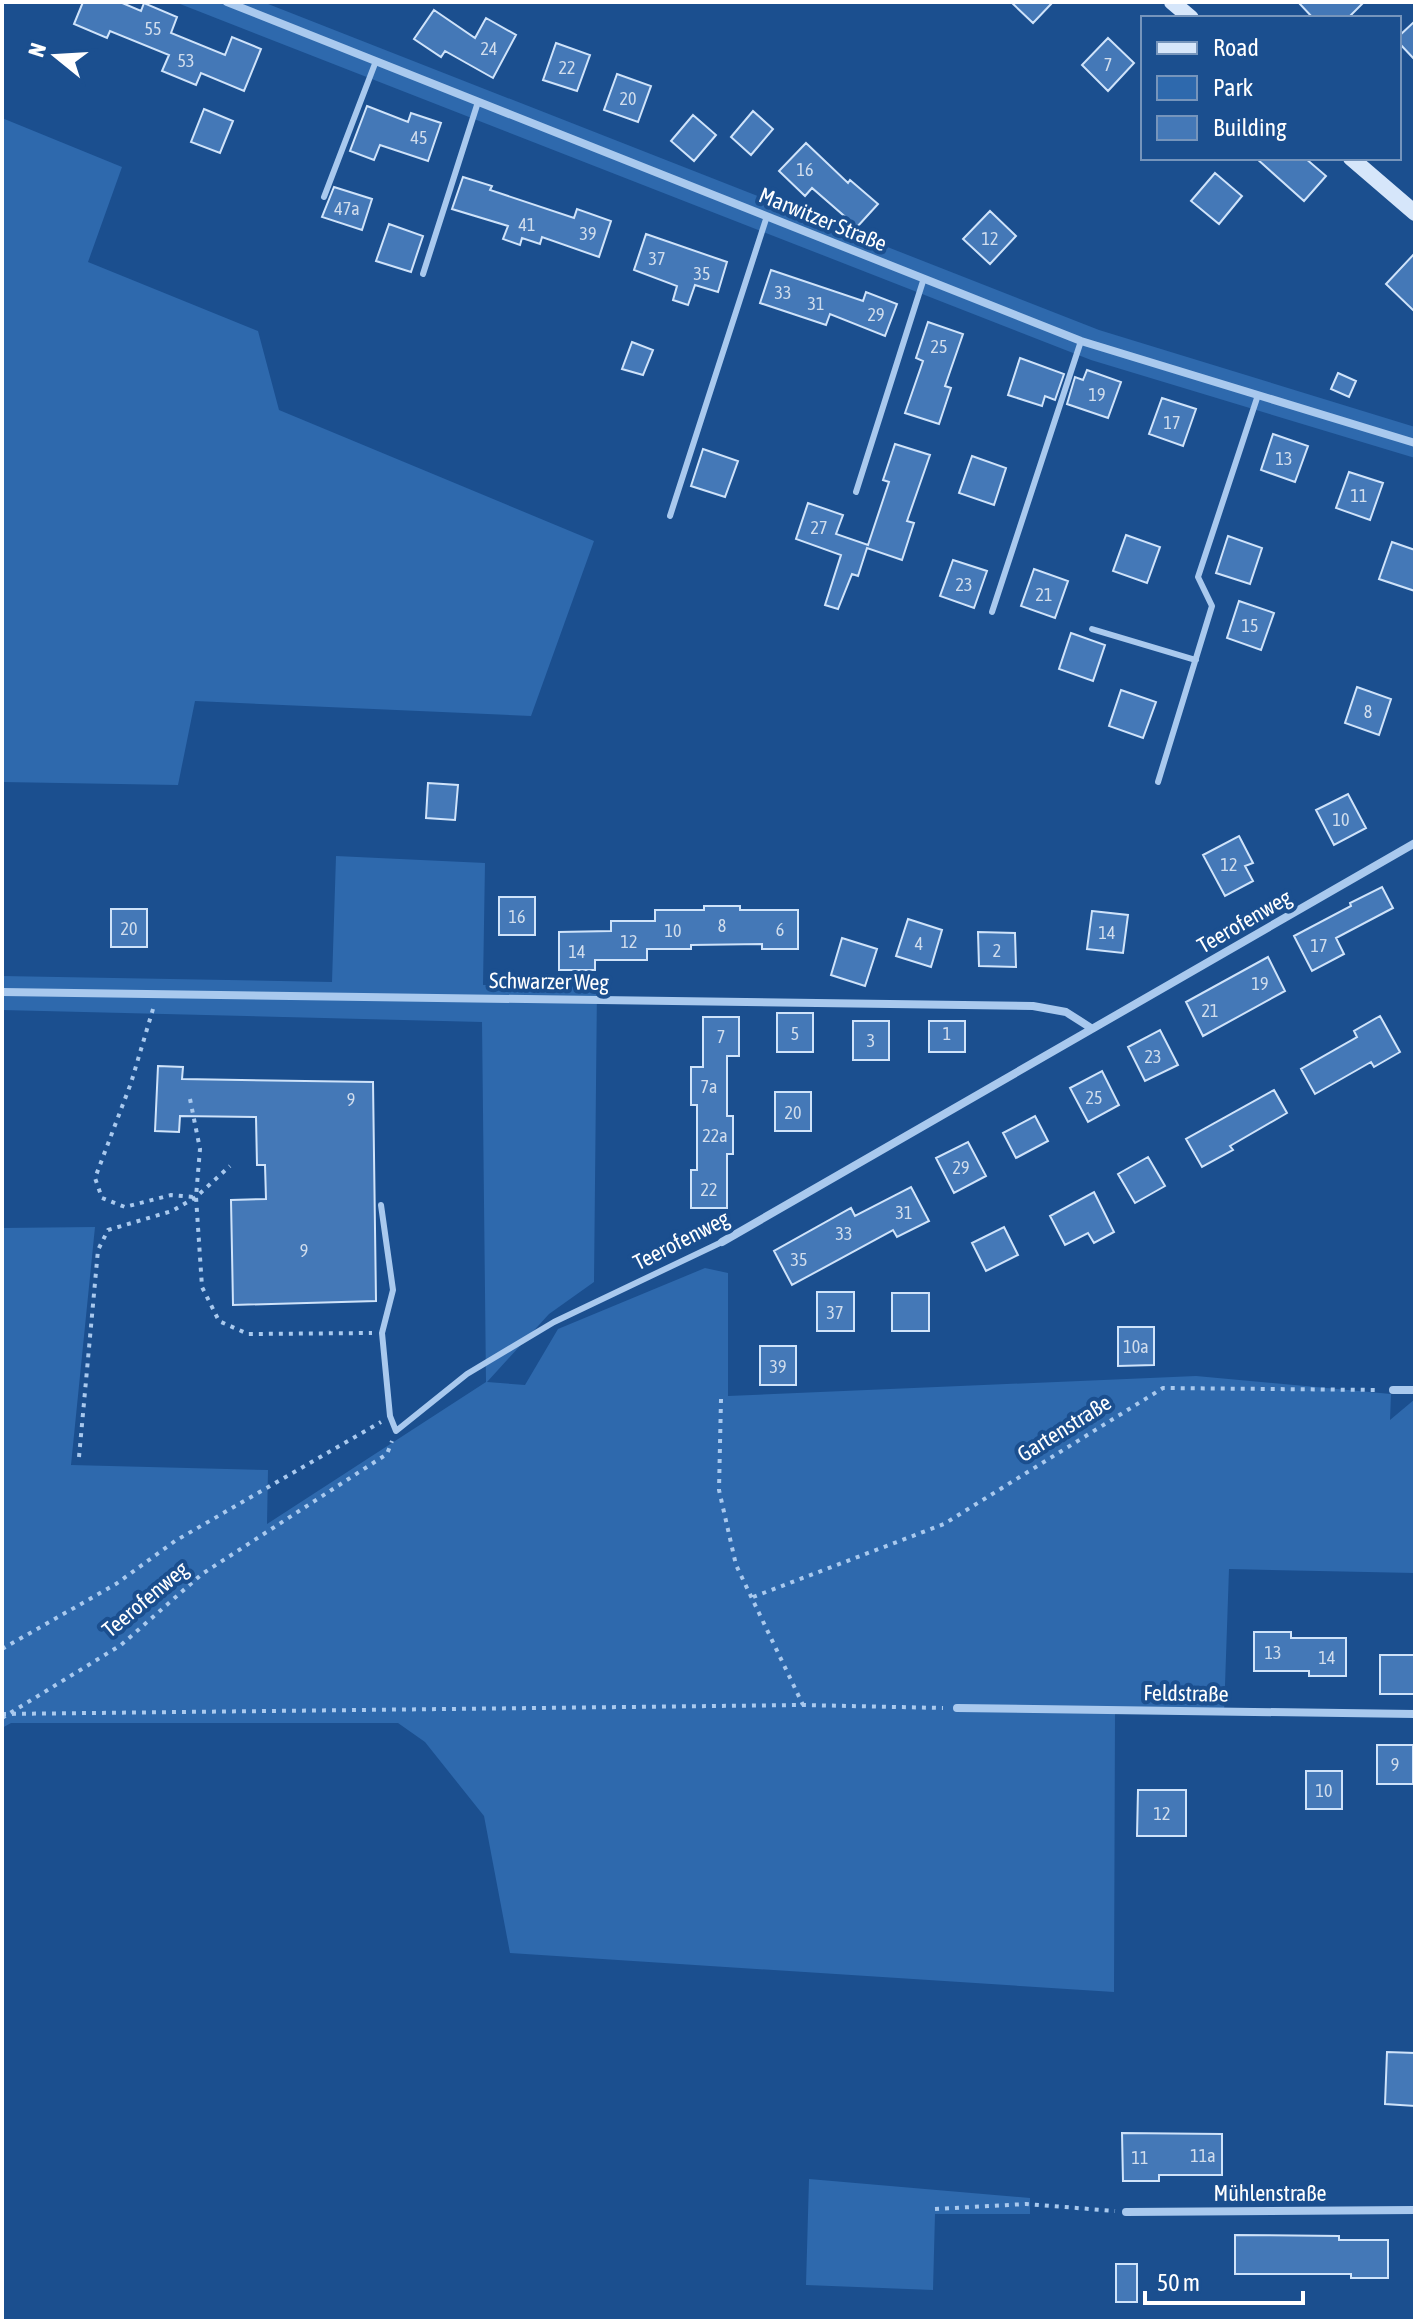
<svg xmlns="http://www.w3.org/2000/svg" width="1417" height="2323" font-family="'Asap Condensed',sans-serif">
	<style>
		.green { fill: #2e69ad }
		.building { fill: #4478b7; stroke: #cfe3fa; stroke-width: 2 }
		.lines { fill: none; stroke-linecap: round; stroke-linejoin: round }
		.path { stroke: #a9c9ee; stroke-width: 4; stroke-dasharray: 4 6; stroke-linecap: butt }
		.service { stroke: #a9c9ee; stroke-width: 6 }
		.minor { stroke: #a9c9ee; stroke-width: 8 }
		.secondary { stroke: #d6e6fa; stroke-width: 16 }
		.labels { text-anchor: middle; dominant-baseline: central; stroke-width: 8; stroke-linejoin: round; paint-order: stroke }
		.number-label { font-size: 18px; fill: #d0dded }
		.street-label { font-size: 22px; fill: #fff; stroke: #1b4f8f }
	</style>
	<rect width="100%" height="100%" fill="#1b4f8f"/>
	<path class="green" d="M175,2h88l836,328 316,97v31l-324,-98z
		M2,118l120,49 -34,95 170,69 21,79 315,131 -63,175 -336,-15 -17,84 -176,-3z
		M336,856l149,7 -2,122 114,2 -3,295 -45,32 -62,68 38,3 33,-56 147,-61 23,5v123l468,-20 195,18 -1,26 25,-21v174l-186,-4 -5,145h-109l-1,278 -604,-39 -26,-137 -59,-74 -27,-19h-387l-9,5v-500l93,-1 -24,238 197,5 -1,54 219,-142 -4,-360 -480,-12v-34l330,6z
		M809,2179l221,19v16h-95l-2,76 -127,-5z"/>
	<path class="building" d="M83,2h37l21,9 3,-8 33,14 -6,16 54,22 7,-18 29,12 -17,42 -43,-18 -5,12 -34,-14 7,-16 -59,-24 -3,7 -33,-14z
		M1011,2h42l-20,21z
		M1298,2h66l-16,16h-35z
		M434,10l41,28 11,-20 30,17 -23,43 -48,-27 -4,6 -27,-18z
		M1415,21v39l-16,-17v-7z
		M1108,38l26,25 -26,28 -26,-26z
		M556,43l34,12 -13,36 -34,-11z
		M617,74l34,12 -13,36 -34,-12z
		M367,106l41,16 3,-9 30,10 -13,38 -48,-16 -6,15 -24,-9z
		M204,109l29,12 -13,32 -29,-11z
		M753,111l20,18 -22,26 -20,-18z
		M693,115l23,20 -22,26 -23,-20z
		M806,143l42,40 2,-3 28,24 -21,23 -45,-39 -7,8 -26,-25z
		M1256,158h49l21,18 -22,25z
		M1215,173l27,23 -23,28 -28,-23z
		M463,177l29,9 -2,4 84,28 3,-9 34,12 -12,36 -57,-20 -2,7 -18,-6 -2,7 -17,-6 5,-13 -56,-17z
		M334,187l38,12 -10,31 -40,-13z
		M990,211l26,25 -26,28 -27,-25z
		M389,224l34,12 -12,36 -35,-11z
		M646,234l81,28 -9,30 -23,-7 -7,20 -15,-5 4,-14 -43,-16z
		M1415,253v59l-29,-28z
		M771,270l92,31 3,-9 31,12 -12,32 -55,-22 -4,11 -66,-22z
		M928,322l35,12 -18,52 6,2 -12,36 -34,-11 18,-52 -7,-3z
		M632,342l21,8 -10,25 -21,-6z
		M1020,358l44,16 -9,26 -10,-4 -3,10 -34,-11z
		M1087,370l34,12 -13,36 -41,-14 8,-27 8,3z
		M1338,373l18,8 -7,16 -18,-8z
		M1162,398l34,11 -13,37 -34,-12z
		M1273,434l35,12 -13,36 -34,-12z
		M895,444l35,11 -23,66 7,2 -12,37 -35,-12 -9,28 -6,-2 -14,35 -13,-4 16,-50 -45,-16 12,-36 35,12 -7,19 32,11 21,-63 -6,-2z
		M703,449l35,12 -13,36 -34,-11z
		M972,456l34,12 -12,37 -35,-12z
		M1349,472l34,11 -13,37 -34,-12z
		M1126,535l34,12 -13,36 -34,-12z
		M1228,536l34,12 -12,36 -34,-11z
		M1392,542l23,8v41l-36,-12z
		M953,560l34,11 -13,37 -34,-12z
		M1034,569l34,12 -13,37 -34,-12z
		M1239,601l35,12 -13,37 -34,-12z
		M1071,633l34,12 -12,36 -34,-12z
		M1357,687l34,12 -12,36 -34,-12z
		M1121,690l35,12 -13,36 -34,-12z
		M428,783l30,2 -3,35 -29,-2z
		M1348,794l18,34 -32,17 -18,-35z
		M1239,836l14,27 -8,3 8,15 -28,15 -22,-41z
		M1382,887l11,21 -57,30 8,16 -32,17 -18,-35 57,-30 -1,-3z
		M499,897h36v38h-36z
		M704,906h36v4h58v39h-36v-5l-71,1v4h-44v11h-52v10h-36v-38l52,-1v-10h44v-11h49z
		M111,909h36v38h-36z
		M1092,911l36,4 -5,38 -36,-4z
		M908,919l34,11 -11,37 -35,-11z
		M978,932l37,1 1,34 -37,-1z
		M842,938l35,11 -12,37 -34,-11z
		M1268,957l17,34 -82,45 -17,-34z
		M777,1013h36v39h-36z
		M1380,1016l20,36 -26,15 -3,-5 -56,32 -14,-25 56,-32 -3,-6z
		M703,1017h36v39h-12v60h6v38h-6v54h-36v-38h6v-65h-6v-38h12z
		M853,1021h36v39h-36z
		M929,1021h36v31h-36z
		M1160,1030l18,35 -33,16 -17,-34z
		M158,1066l25,1 -1,12 191,3 3,219 -143,4 -2,-105 35,-1 -1,-34h-8l-1,-48 -76,-1 -1,16 -24,-1z
		M1102,1071l17,34 -31,17 -18,-34z
		M1274,1090l13,23 -57,33 3,4 -31,17 -16,-28z
		M775,1092h36v39h-36z
		M1035,1116l13,25 -32,17 -13,-25z
		M968,1142l18,34 -32,17 -18,-35z
		M1148,1157l17,29 -30,17 -17,-29z
		M911,1187l18,34 -32,16 -4,-7 -101,55 -18,-34 77,-43 4,8z
		M1094,1192l20,40 -20,11 -6,-10 -23,12 -15,-29z
		M1004,1227l14,28 -32,16 -14,-28z
		M817,1292h37v39h-37z
		M892,1293h37v38h-37z
		M1118,1327h36v38l-36,1z
		M760,1346h36v39h-36z
		M1254,1632h37v6h55v38h-37v-5h-55z
		M1380,1655h35v39h-35z
		M1377,1745h36v39h-36z
		M1306,1771h36v38h-36z
		M1138,1790h48v46h-49z
		M1387,2052l28,1v53l-30,-2z
		M1122,2133l100,1v41h-63v6h-36z
		M1235,2235l104,1v4h49v38h-37v-4h-116z
		M1116,2264h21v38h-21z"/>
	<g class="lines">
		<path class="path" d="M153,1009l-22,74 -36,95 7,20 23,9 46,-12 23,2
			M190,1099l10,50 -4,48 6,90 17,34 29,13 124,-1
			M721,1399l-2,91 17,75 67,140
			M79,1457l19,-207 10,-20 64,-19 24,-14 34,-31
			M753,1597l191,-73 219,-136 216,2
			M2,1649l114,-65 59,-43 206,-119
			M2,1714l801,-9 140,3
			M2,1718l119,-73 81,-71 185,-120 5,-13
			M935,2209l91,-5 89,7"/>
		<path class="service" d="M324,197l52,-136
			M423,274l55,-172
			M856,492l68,-214
			M670,516l97,-300
			M992,612l89,-271
			M1092,629l104,31
			M1158,782l54,-176 -14,-29 60,-182
			M381,1205l12,85 -11,43 8,83 6,15 71,-57 87,-52 168,-80"/>
		<path class="minor" d="M227,2l854,339 334,102
			M2,992l1031,14 33,6 25,16
			M722,1242l693,-399
			M1393,1390h22
			M957,1708l458,6
			M1126,2212l289,-2"/>
		<path class="secondary" d="M1172,2l19,16
			M1351,158l64,55"/>
	</g>
	<g class="labels">
		<g class="number-label">
			<text x="153" y="28">55</text>
			<text x="489" y="48">24</text>
			<text x="186" y="60">53</text>
			<text x="1108" y="64">7</text>
			<text x="567" y="67">22</text>
			<text x="628" y="98">20</text>
			<text x="419" y="137">45</text>
			<text x="805" y="169">16</text>
			<text x="347" y="208">47a</text>
			<text x="527" y="224">41</text>
			<text x="588" y="233">39</text>
			<text x="990" y="238">12</text>
			<text x="657" y="258">37</text>
			<text x="702" y="273">35</text>
			<text x="783" y="292">33</text>
			<text x="816" y="303">31</text>
			<text x="876" y="314">29</text>
			<text x="939" y="346">25</text>
			<text x="1097" y="394">19</text>
			<text x="1172" y="422">17</text>
			<text x="1284" y="458">13</text>
			<text x="1359" y="495">11</text>
			<text x="819" y="527">27</text>
			<text x="964" y="584">23</text>
			<text x="1044" y="594">21</text>
			<text x="1250" y="625">15</text>
			<text x="1368" y="711">8</text>
			<text x="1341" y="819">10</text>
			<text x="1229" y="864">12</text>
			<text x="517" y="916">16</text>
			<text x="722" y="925">8</text>
			<text x="129" y="928">20</text>
			<text x="780" y="929">6</text>
			<text x="673" y="930">10</text>
			<text x="1107" y="932">14</text>
			<text x="629" y="941">12</text>
			<text x="919" y="943">4</text>
			<text x="1319" y="945">17</text>
			<text x="997" y="950">2</text>
			<text x="577" y="951">14</text>
			<text x="1260" y="983">19</text>
			<text x="1210" y="1010">21</text>
			<text x="795" y="1033">5</text>
			<text x="947" y="1033">1</text>
			<text x="721" y="1036">7</text>
			<text x="871" y="1040">3</text>
			<text x="1153" y="1056">23</text>
			<text x="709" y="1086">7a</text>
			<text x="1094" y="1097">25</text>
			<text x="351" y="1099">9</text>
			<text x="793" y="1112">20</text>
			<text x="715" y="1135">22a</text>
			<text x="961" y="1167">29</text>
			<text x="709" y="1189">22</text>
			<text x="904" y="1212">31</text>
			<text x="844" y="1233">33</text>
			<text x="304" y="1250">9</text>
			<text x="799" y="1259">35</text>
			<text x="835" y="1312">37</text>
			<text x="1136" y="1346">10a</text>
			<text x="778" y="1366">39</text>
			<text x="1273" y="1652">13</text>
			<text x="1327" y="1657">14</text>
			<text x="1395" y="1764">9</text>
			<text x="1324" y="1790">10</text>
			<text x="1162" y="1813">12</text>
			<text x="1203" y="2155">11a</text>
			<text x="1140" y="2157">11</text>
		</g>
		<g class="street-label">
			<text transform="translate(823 219) rotate(22)">Marwitzer Straße</text>
			<text transform="translate(1244 921) rotate(-30)">Teerofenweg</text>
			<text transform="translate(549 981) rotate(1)">Schwarzer Weg</text>
			<text transform="translate(681 1240) rotate(-27)">Teerofenweg</text>
			<text transform="translate(1064 1428) rotate(-32)">Gartenstraße</text>
			<text transform="translate(145 1599) rotate(-40)">Teerofenweg</text>
			<text transform="translate(1186 1693) rotate(1)">Feldstraße</text>
			<text x="1270" y="2193">Mühlenstraße</text>
		</g>
	</g>
	<rect width="1417" height="2323" fill="none" stroke="#ffffff" stroke-width="8"/>
	<rect x="1141" y="16" width="260" height="144" fill="#1b4f8f" stroke="#7695bc" stroke-width="2"/>
	<rect x="1157" y="42" width="40" height="12" fill="#d6e6fa" stroke="#7695bc" stroke-width="2"/>
	<text x="1213" y="56" font-size="24" fill="#ffffff">Road</text>
	<rect x="1157" y="76" width="40" height="24" fill="#2e69ad" stroke="#7695bc" stroke-width="2"/>
	<text x="1213" y="96" font-size="24" fill="#ffffff">Park</text>
	<rect x="1157" y="116" width="40" height="24" fill="#4478b7" stroke="#7695bc" stroke-width="2"/>
	<text x="1213" y="136" font-size="24" fill="#ffffff">Building</text>
	<g transform="translate(56 56) rotate(288)" stroke="#1b4f8f" stroke-width="6" paint-order="stroke">
	<path d="M0-6L14 30L0 20L-14 30Z" fill="#ffffff"/>
	<text y="-12" font-size="22" font-weight="bold" text-anchor="middle" fill="#ffffff">N</text>
	</g>
	<path d="M1145 2291v12h158v-12" fill="none" stroke="#ffffff" stroke-width="4"/>
	<text x="1157" y="2291" font-size="24" fill="#ffffff" stroke="#1b4f8f" stroke-width="6" paint-order="stroke">50 m</text>
</svg>
